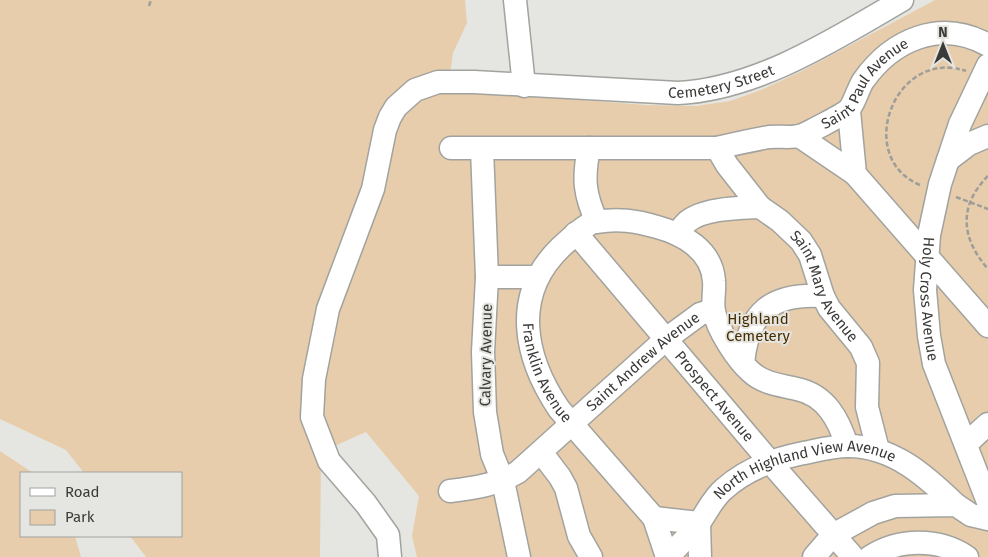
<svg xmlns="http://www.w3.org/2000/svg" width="988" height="557" font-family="'Fira Sans',sans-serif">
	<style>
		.green { fill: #e7cdac }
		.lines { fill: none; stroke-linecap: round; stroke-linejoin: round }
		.minor-casing { stroke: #a2a39e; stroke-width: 25 }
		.path { stroke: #9d9e9a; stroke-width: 2.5; stroke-dasharray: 5 2.5; stroke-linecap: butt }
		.minor { stroke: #fff; stroke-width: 22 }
		.labels { text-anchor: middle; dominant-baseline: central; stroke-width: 4; stroke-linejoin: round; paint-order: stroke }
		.street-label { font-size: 15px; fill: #3a3b38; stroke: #e5e6e1 }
		.park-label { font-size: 15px; fill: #482d01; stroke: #e5e6e1 }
	</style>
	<rect width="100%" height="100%" fill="#e5e6e1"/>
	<path class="green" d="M0,0h465l2,23 -14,30 -5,37 198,15 50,1 34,-5 31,-11 39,-18 135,-72h53v557h-571l-5,-21 7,-40 -53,-64 -45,20 -1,105h-174l-16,-21h51v-63h-97l-18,-23 -66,-31z
		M0,451l33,22h-12v63h54l6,21h-81z"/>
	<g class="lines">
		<g class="minor-casing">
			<g id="minor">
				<path d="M515,0l9,86"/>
				<path id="s1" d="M988,65l-28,59 -20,60 -11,51 -4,55 4,46 5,28 54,138"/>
				<path d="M849,111l6,63 133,152"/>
				<path d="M799,136l56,38"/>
				<path id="s2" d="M451,148h266l10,17 33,42 20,14 21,20 9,14 13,41 6,12 32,39 7,16 -1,44 11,43"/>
				<path d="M589,148c-6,30 -5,46 8,74 21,-4 39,-1 60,5 26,7 55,23 57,54 1,9 -2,21 0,30 3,18 23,49 37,61 13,12 30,13 46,17 29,6 42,31 50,57"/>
				<path id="s3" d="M717,148c17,-4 35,-8 52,-11 10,-1 21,1 31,-1 6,-2 42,-21 47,-25 6,-4 11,-22 16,-30 29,-41 77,-63 125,-36"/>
				<path d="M482,149l5,128 -4,75 2,60 7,42 11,27 16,76"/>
				<path d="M948,160l21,-16 19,-8"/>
				<path id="s4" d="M588,225c-10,6 -18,14 -27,22 -50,48 -37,110 -2,162l95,109 13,39"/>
				<path id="s5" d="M576,233l194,229 83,95"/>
				<path d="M677,234c3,-4 6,-8 10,-12 16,-14 53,-14 73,-15"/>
				<path d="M487,277h50"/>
				<path d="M743,363c5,-51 28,-70 80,-67"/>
				<path d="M966,444l22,-20"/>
				<path d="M541,452l19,25 6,11 13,48 12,21"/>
				<path id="s6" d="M450,491c25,-3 46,-6 68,-19l148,-133 34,-25 13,-4"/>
				<path d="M654,518l45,5 1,34"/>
				<path id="s7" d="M390,557l-2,-22 -22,-31 -37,-43 -17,-44 2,-38 14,-70 45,-120 12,-59 5,-13 6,-10 19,-17 23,-8h36l204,11c80,-4 157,-54 224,-93"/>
				<path id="s8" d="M668,557c10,-11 22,-22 31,-34 8,-11 14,-25 25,-34 21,-19 47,-29 75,-35 16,-3 33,-8 49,-8 45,0 78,30 108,59"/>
				<path d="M814,557l19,-22 40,-22 22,-7 61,-1 15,10 17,4"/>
				<path d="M870,557c29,-19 69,-19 97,0"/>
			</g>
		</g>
		<path class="path" d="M149,6l2,-6
			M988,176c-30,30 -27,62 0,93
			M920,185c-67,-28 -25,-138 46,-114
			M956,197l32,12"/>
		<use href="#minor" class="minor"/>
	</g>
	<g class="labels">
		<g class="street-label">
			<text stroke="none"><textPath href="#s7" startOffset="822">Cemetery Street</textPath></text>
			<text stroke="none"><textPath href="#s3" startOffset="170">Saint Paul Avenue</textPath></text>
			<text stroke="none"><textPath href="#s2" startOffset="444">Saint Mary Avenue</textPath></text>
			<text stroke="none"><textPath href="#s1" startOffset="245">Holy Cross Avenue</textPath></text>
			<text transform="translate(486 355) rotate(-89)">Calvary Avenue</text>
			<text stroke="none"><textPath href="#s6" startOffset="238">Saint Andrew Avenue</textPath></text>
			<text stroke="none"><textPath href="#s4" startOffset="174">Franklin Avenue</textPath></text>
			<text stroke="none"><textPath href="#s5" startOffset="214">Prospect Avenue</textPath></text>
			<text stroke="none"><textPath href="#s8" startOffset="174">North Highland View Avenue</textPath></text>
		</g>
		<g class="park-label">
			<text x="758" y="319">Highland<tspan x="758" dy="17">Cemetery</tspan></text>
		</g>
	</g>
	<rect x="20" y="472" width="162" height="65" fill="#e5e6e1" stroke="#a1a29d"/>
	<rect x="30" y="488" width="25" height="8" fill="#ffffff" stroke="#a1a29d"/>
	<text x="65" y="497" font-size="15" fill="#3a3b38">Road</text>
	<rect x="30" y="510" width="25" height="15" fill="#e7cdac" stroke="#a1a29d"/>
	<text x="65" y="522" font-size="15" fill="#3a3b38">Park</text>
	<g transform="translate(943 45)" stroke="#e5e6e1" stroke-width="4" paint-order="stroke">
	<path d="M0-4L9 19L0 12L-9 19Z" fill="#3a3b38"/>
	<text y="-8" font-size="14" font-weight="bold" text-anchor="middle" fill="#3a3b38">N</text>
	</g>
</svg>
